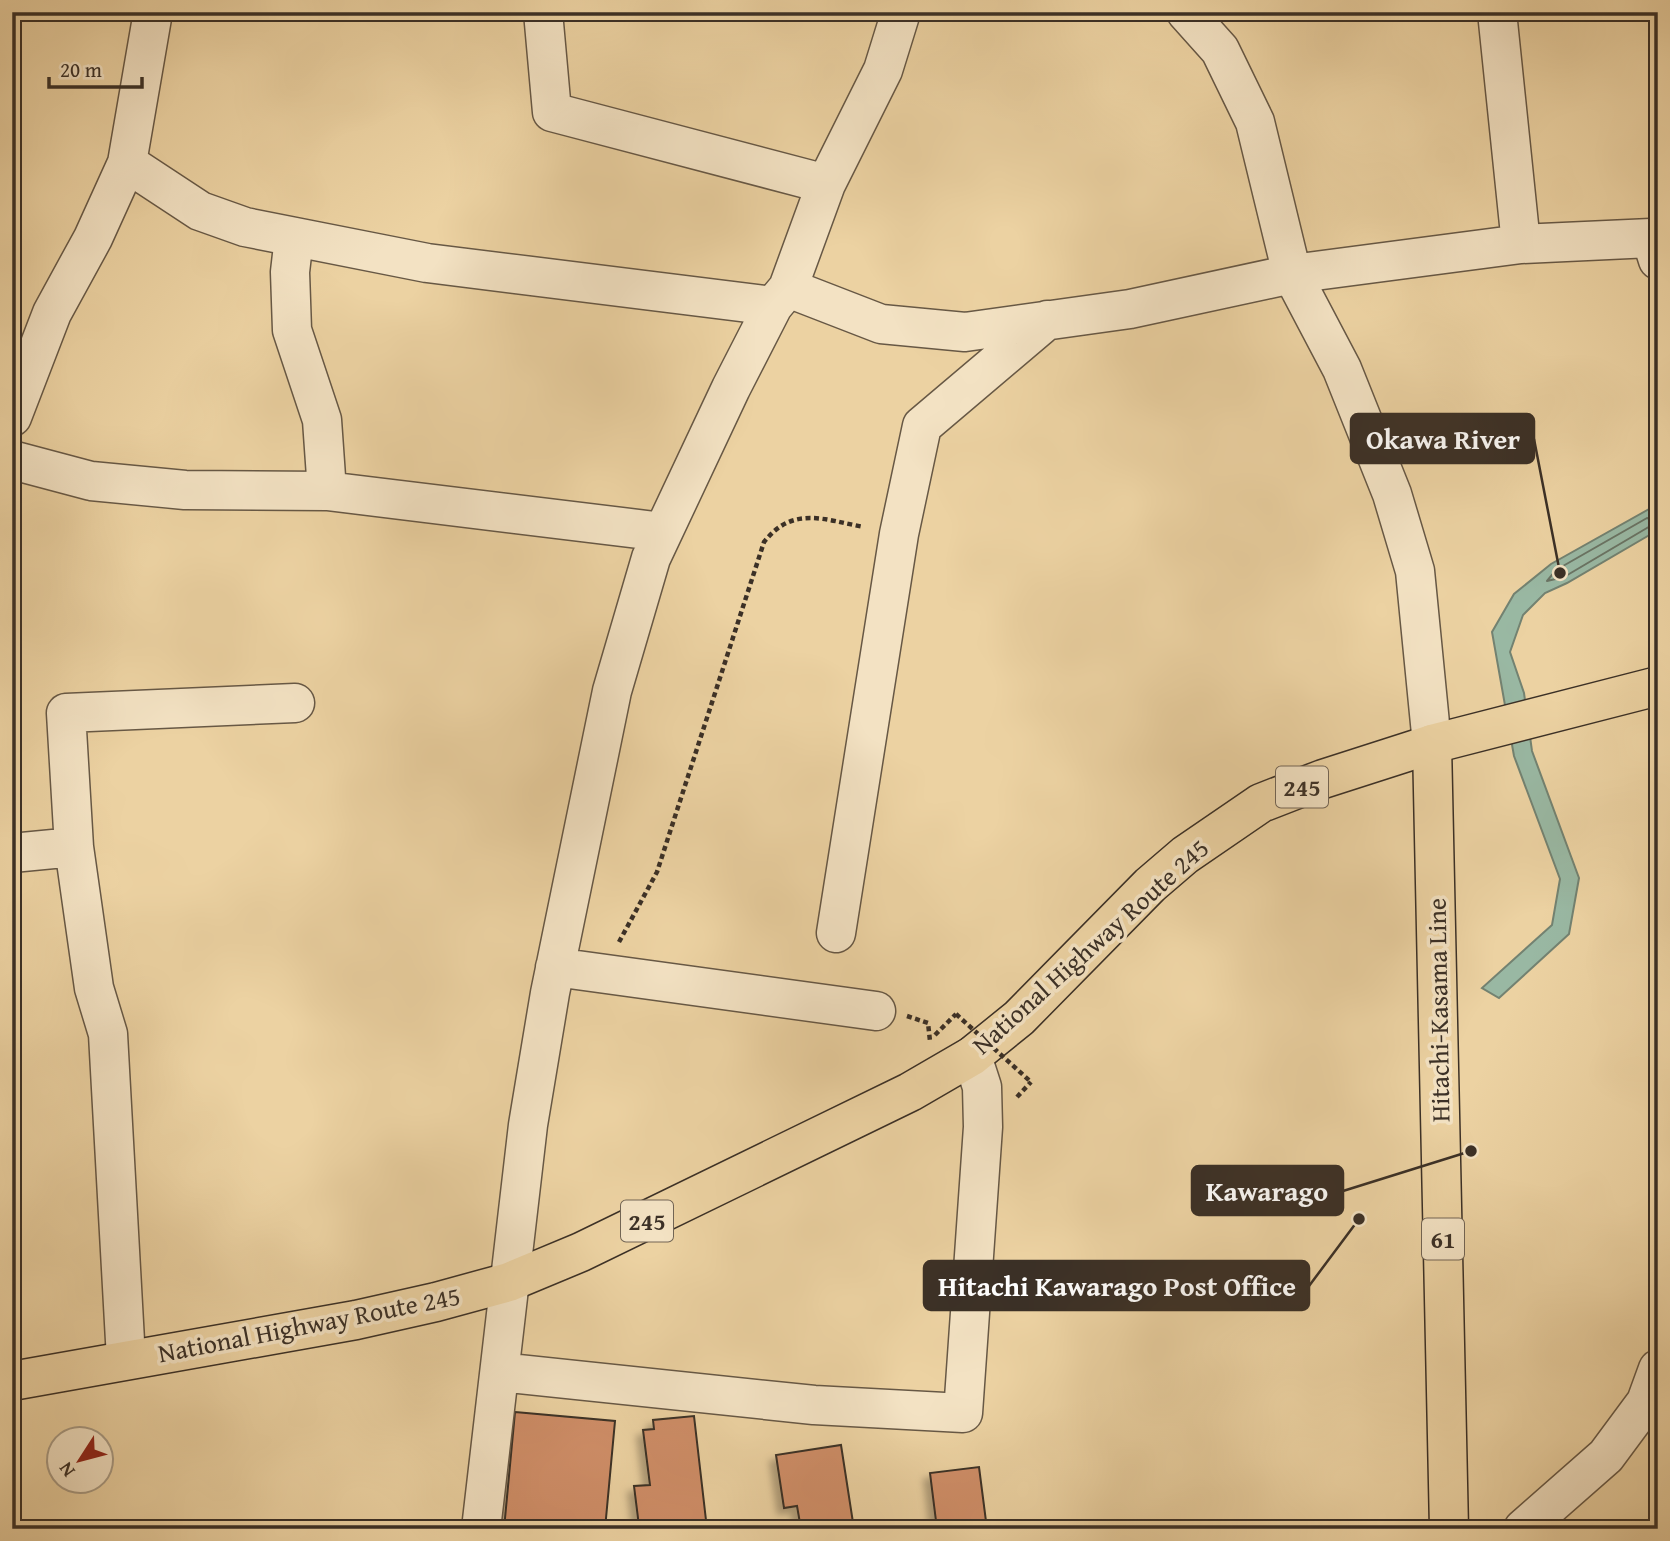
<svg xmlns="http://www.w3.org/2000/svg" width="1670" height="1541" font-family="'Gentium Book Plus',serif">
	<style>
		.water { fill: #99b8a3; stroke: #738271; stroke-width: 2 }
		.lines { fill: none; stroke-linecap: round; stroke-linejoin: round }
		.shore { stroke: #6a7464; stroke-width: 2 }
		.building { fill: #cf8e67; stroke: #3b3026; stroke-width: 2; filter: url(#shadow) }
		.minor-casing { stroke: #675845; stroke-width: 41 }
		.major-casing { stroke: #3b3026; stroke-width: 41 }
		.highway-casing { stroke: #3b3026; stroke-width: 41 }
		.path { stroke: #3b3026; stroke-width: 4.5; stroke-dasharray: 5 3.5; stroke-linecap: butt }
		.minor { stroke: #f3e2c3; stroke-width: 38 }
		.major { stroke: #ecd2a2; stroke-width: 38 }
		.highway { stroke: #ecd2a2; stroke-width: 38 }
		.path-bridge { stroke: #3b3026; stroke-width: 4.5; stroke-dasharray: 5 3.5; stroke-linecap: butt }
		.labels { text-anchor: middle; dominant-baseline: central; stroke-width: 7; stroke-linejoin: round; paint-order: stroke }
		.shield { fill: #f3e2c3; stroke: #726555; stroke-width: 2 }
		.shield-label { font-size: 24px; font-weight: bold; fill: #3b3026 }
		.street-label { font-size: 26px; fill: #3b3026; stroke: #f3e2c3 }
		.leader { fill: none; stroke: #3b3026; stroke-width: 2.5 }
		.callout-dot { fill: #3b3026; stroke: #f3e2c3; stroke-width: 2.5 }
		.callout { fill: #3b3026; stroke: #3b3026; stroke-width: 2.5 }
		.callout-label { font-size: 28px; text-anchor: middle; font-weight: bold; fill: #fff }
	</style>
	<defs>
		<filter id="shadow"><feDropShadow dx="-6" dy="6" stdDeviation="3.5" flood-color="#0004"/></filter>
	</defs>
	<rect width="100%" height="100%" fill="#ecd2a2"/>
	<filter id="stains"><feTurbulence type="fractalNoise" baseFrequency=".00286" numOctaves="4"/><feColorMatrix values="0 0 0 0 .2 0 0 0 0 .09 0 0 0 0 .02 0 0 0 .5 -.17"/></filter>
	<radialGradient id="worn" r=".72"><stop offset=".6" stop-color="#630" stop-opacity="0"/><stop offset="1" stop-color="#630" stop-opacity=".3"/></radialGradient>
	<path class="water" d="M1651,508l7,10v12l-91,53 -22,10 -22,22 -13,37 14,41 8,58 47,127 -10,56 -70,64 -17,-10 70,-63 8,-46 -46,-123 -22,-124 22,-38 37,-30z"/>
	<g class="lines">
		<path class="shore" d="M1647,518l6,2 -1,5 -88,52 -17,4 9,-11z"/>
	</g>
	<path class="building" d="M515,1412l100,9 -10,108h-101z
		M694,1416l13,113 -68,-3 -5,-40 16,-1 -7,-55 11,-1 -1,-9z
		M841,1445l13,84h-53l-4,-23 -13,2 -8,-53z
		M979,1467l8,62h-50l-7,-56z"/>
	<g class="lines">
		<g class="minor-casing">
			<path id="minor" d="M543,12l9,100 274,72
				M1186,12l34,38 35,72 37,152 50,95 50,125 23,77 17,173
				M1497,12l24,232
				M127,163l73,48 45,16 182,36 346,43
				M788,288l93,36 84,8 165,-23 162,-35 229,-30 130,-6 7,22
				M12,417l40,-104 41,-75 34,-75 26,-151
				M12,460l79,21 94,9 142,1 -5,-71 -30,-90 -2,-58 4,-35
				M327,491l336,41
				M74,847l-8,-134 229,-10
				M12,853l62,-6 20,141 14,46 18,325
				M836,933l63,-399 23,-108 125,-106
				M555,967l321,44
				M500,1372l314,33 149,8 20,-286 -1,-40 -10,-31
				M481,1529l47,-404 22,-132 62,-302 39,-133 80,-170 42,-82 15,-18 38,-104 57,-114 18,-58
				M1523,1529l83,-73 40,-54 12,-33"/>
		</g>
		<g class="major-casing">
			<path id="major" d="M1432,744l17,785"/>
		</g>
		<g class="highway-casing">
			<path id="highway" d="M12,1381l344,-61 80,-18 73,-20 72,-30 329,-160 62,-36 47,-38 131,-133 35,-30 76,-52 62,-24 109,-35 226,-58"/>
		</g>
		<path class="path" d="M619,942l38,-70 107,-330c29,-37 61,-22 100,-15
			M907,1016l21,7 2,18
			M935,1035l21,-21
			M1017,1097l14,-15"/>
		<use href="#minor" class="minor"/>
		<use href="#major" class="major"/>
		<use href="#highway" class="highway"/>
		<path class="path-bridge" d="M956,1014l75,68"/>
	</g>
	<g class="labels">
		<g class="shield">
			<rect x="1276" y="766.5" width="52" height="41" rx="5"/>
			<rect x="621" y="1200.5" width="52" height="41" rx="5"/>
			<rect x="1422" y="1218.5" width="42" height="41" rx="5"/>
		</g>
		<g class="shield-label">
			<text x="1302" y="787">245</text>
			<text x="647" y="1221">245</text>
			<text x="1443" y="1239">61</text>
		</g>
		<g class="street-label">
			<text transform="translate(1090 946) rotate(-42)">National Highway Route 245</text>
			<text transform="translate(1438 1010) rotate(-91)">Hitachi-Kasama Line</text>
			<text transform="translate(309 1324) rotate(-11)">National Highway Route 245</text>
		</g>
	</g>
	<path class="leader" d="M1560 573L1534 439M1471 1151L1343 1191M1359 1219L1309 1286"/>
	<g class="callout-dot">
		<circle cx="1560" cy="573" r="7"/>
		<circle cx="1471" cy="1151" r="7"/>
		<circle cx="1359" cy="1219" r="7"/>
	</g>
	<g class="callout">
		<rect x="1351" y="414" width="183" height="49" rx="7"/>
		<rect x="1192" y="1166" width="151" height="49" rx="7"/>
		<rect x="924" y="1261" width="385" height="49" rx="7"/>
	</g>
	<g class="callout-label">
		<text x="1443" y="449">Okawa River</text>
		<text x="1267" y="1201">Kawarago</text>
		<text x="1117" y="1296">Hitachi Kawarago Post Office</text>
	</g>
	<rect width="1670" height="1541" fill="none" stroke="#ecd2a2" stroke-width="42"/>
	<rect x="14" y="14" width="1642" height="1513" fill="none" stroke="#3b3026" stroke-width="3.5"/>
	<rect x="21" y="21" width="1628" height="1499" fill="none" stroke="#3b3026" stroke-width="2"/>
	<g transform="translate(80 1460) rotate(234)"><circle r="33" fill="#f3e2c3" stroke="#a99b84" stroke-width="2"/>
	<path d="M0-5L12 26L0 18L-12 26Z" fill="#8f2418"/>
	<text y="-10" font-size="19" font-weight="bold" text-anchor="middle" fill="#3b3026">N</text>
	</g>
	<path d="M49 77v10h93v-10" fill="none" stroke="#3b3026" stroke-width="3.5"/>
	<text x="60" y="77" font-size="21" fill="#3b3026" stroke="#f3e2c3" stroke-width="5" paint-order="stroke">20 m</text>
	<rect width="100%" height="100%" filter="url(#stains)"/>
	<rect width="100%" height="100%" fill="url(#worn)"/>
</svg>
